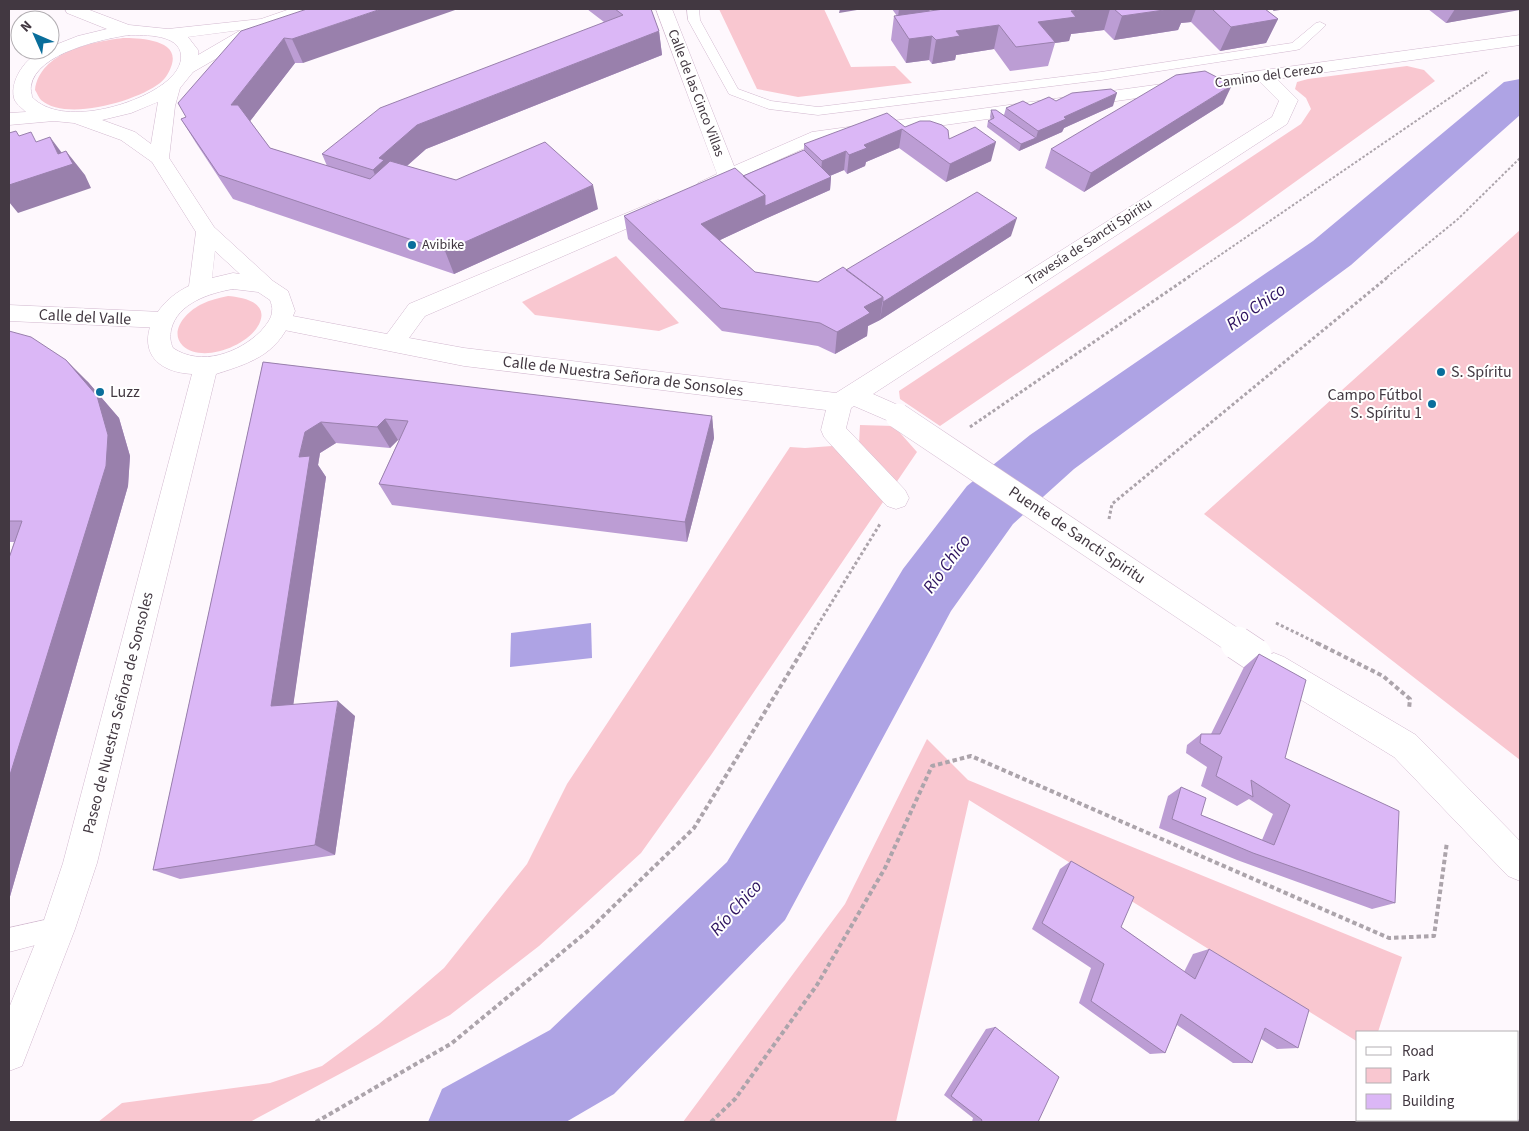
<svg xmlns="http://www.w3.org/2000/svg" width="1529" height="1131" font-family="'Source Sans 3',sans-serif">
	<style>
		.green { fill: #f9c7d0 }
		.water { fill: #aea3e4 }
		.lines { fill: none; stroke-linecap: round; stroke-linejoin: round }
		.river { fill: #aea3e4; fill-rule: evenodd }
		.lane-casing { stroke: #d2b8cf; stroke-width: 1 }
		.street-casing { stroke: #d2b8cf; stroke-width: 1 }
		.secondary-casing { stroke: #d2b8cf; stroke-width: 1 }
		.path-far2 { stroke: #aca4ab; stroke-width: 2; stroke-dasharray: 2.5 2; stroke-linecap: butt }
		.path-far1 { stroke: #aca4ab; stroke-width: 3; stroke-dasharray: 3 2.5; stroke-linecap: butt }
		.path { stroke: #aca4ab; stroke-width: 4; stroke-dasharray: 4.5 3; stroke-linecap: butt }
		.lane { fill: #fff; fill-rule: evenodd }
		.street { fill: #fff; fill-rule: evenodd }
		.secondary { fill: #fff; fill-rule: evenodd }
		.street-bridge-far1-casing { stroke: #d2b8cf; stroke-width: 26; stroke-linecap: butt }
		.street-bridge-casing { stroke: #d2b8cf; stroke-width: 34; stroke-linecap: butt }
		.street-bridge-far1 { stroke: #fff; stroke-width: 25 }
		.street-bridge { stroke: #fff; stroke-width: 33 }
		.wall { fill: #bc9dd4 }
		.shaded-wall { fill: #9980ac }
		.building { fill: #dbb7f6; stroke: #9980ac }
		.poi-dot { fill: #096e9b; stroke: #fff; stroke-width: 2 }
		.labels { text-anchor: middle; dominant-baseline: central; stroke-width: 4; stroke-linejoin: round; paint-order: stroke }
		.far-street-label { font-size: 14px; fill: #423841; stroke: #fff }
		.far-poi-label { font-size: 14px; fill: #423841; stroke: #fff; text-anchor: start }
		.street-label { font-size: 16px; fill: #423841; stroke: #fff }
		.poi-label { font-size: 16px; fill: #423841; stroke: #fff; text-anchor: start }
		.water-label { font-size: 18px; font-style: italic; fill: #2e1460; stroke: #fff }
	</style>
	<rect width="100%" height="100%" fill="#fef8fd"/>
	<path class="green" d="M719,9h105l27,58 44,-1 17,17 -114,14 -41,-8z
		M123,38c15,0 56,1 49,26 -2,7 -6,14 -12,19 -23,18 -94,39 -119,17 -2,-2 -4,-7 -6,-10 5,-38 56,-48 88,-52z
		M1407,66l17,4 11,11 -197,142 -298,203 -40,-27 -1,-8 402,-267 10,-15 -5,-11 -11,-9 2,-7 11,-3z
		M1520,230v530l-316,-246z
		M616,256l63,67 -20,8 -124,-16 -13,-13z
		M228,296c14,1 40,6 32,26 -9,23 -57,42 -77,24 -15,-15 4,-35 19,-42 8,-4 17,-6 26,-8z
		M860,425l34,1 23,26 -206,303 -70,98 -102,93 -89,69 -200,107h-152l24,-19 148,-20 52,-17 57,-42 65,-56 83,-104 40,-80 223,-337 15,1 54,-4z
		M927,739l41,41 434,177 -24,75h-20v10l-389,-242 -73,322h-213l162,-218z"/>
	<path class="water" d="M591,623l1,35 -82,9 1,-34z"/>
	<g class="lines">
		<path class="river" d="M1520,79v36l-169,150 -277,204 -61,55 -62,87 -166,309 -171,174 -48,28h-138l14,-33 108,-59 177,-168 176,-293 64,-83 63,-51 283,-194 191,-159z"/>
		<g class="lane-casing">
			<path id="lane" d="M687,9h12l1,11 38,69 33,12 47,6 283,-35 191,-29 24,-20 4,-1 6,3 -26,24 -4,1 -195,30 -283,35 -49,-6 -40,-15 -41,-74z
				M58,917l8,4 4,8 -4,8 -57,15v-24z"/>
		</g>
		<g class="street-casing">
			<path id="street" d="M656,9h16l62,157 78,-34 708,-97v10l-243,34 21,21 -11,24 -414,270 34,15 3,7 -3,7 -9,2 -44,-19 -3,2 -5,20 59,62 4,8 -4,8 -9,3 -9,-3 -63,-69 -3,-7 5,-20 -362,-44 -190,-38 -3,-6 3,-6 8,-2 105,20 22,-30 249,-104 7,2 3,5 -3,5 -240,104 -16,22 55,10 372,45 436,-276 7,-16 -20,-20 -443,62 -111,50 -7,-2 -3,-4 3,-4 19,-9z
				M9,305l153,7 8,2 3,6 -3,6 -8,2 -153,-7z
				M1274,653l10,4 132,78 104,106v40l-12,-5 -114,-119 -130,-80 -5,-10 5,-10z"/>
		</g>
		<g class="secondary-casing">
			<path id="secondary" d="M65,9h22l42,16 39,4 93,-10 29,-10h24l-2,4 -39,13 -80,46 -13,16 -5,18 -6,52 45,69 59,54 15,10 7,20c-16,42 -38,50 -79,63l-119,489 -22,66 -53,137 -13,5v-63l32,-79 22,-66 129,-489c-66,-4 -50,-66 -3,-88l7,-54 -44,-70 -31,-22 -47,-17 -20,-2 -45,4v-12l17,-1c-4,-4 -11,-9 -12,-14 -5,-19 16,-48 36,-48v-3l28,-11 29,-7 -40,-16zM241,30l-43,25v-5l-10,-13zM129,35c16,0 50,-1 52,20 1,11 -7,20 -14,26 -28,24 -106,47 -135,16 0,-3 -2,-8 -1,-11 5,-33 72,-47 98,-51zM158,102l-7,42 -16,-12 -33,-12 29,-7zM215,251l25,23 -7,-1 -21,5zM233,289l25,3 12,8c1,3 3,8 2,11 0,8 -7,15 -11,20 -22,22 -60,36 -88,17 -3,-6 -3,-12 -2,-18 6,-27 39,-37 62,-41z"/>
		</g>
		<path class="path-far2" d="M1188,277l301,-206
			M1387,277l71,-58 62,-61"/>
		<path class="path-far1" d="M970,427l220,-151
			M1109,519l3,-15 277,-228
			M1276,623l43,21
			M806,644l74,-120"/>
		<path class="path" d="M1317,643l66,33 27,23 -1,10
			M316,1122l136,-79 137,-113 105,-102 113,-185
			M711,1122l24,-23 82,-114 68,-117 47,-102 39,-10 418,182 45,-2 13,-94"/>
		<use href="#lane" class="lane"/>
		<use href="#street" class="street"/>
		<use href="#secondary" class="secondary"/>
		<g class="street-bridge-far1-casing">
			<path id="street-bridge-far1" d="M898,416l341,228"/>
		</g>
		<g class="street-bridge-casing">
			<path id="street-bridge" d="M1237,643l18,12"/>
		</g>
		<use href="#street-bridge-far1" class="street-bridge-far1"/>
		<use href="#street-bridge" class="street-bridge"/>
	</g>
	<path class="wall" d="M307,9l-4,54h-8l-45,58 20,27 57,18 -5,-12 282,-132 -17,-13h64l8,22 3,24 -236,94 -19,17 49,14 142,29 -144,65 -221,-75 -37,-56 -15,-24 5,-2z
		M892,9h38l-1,2 15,-2h321l13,10 -12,24 -46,8 -29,-29 -10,1 -3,7 -64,10 -10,-10 -33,4 -2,7 -14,2 -7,23 -38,5 -16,-22 -38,6 -1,5 -23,4 -3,-4 -23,3 -15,-23 3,-24h3z
		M1428,9h92l-74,14z
		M1056,101l57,5 -49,22 -2,4 -43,19 -32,-24 1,-6 3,-1 -1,-3 1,-7 13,5 2,-7z
		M1223,104l-139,88 -39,-24 6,-19z
		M905,127l44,12 42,22 -45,21 -47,-34 -33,14 -1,4 -18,8 -3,-4 -14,6 1,1 -1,13 -65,29 -45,21 35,32 63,10 28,-12 165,-34 -131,84 -12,6 -1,10 -32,18 -17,-8 -96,-15 -94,-92 -4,-23 119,-40 61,-26v-6z
		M9,331l79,51 31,36 11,38 -2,30 -119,414v-342l5,-16h-5z
		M263,362l449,54 2,22 -27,104 -295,-37 -13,-21 20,-44h-1l-8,8 -54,-5 -16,10 -2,12 8,12 -33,228 62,11 -20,139 -155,24 -27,-9z
		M1259,654l26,104 110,145 -23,6 -135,-49 -78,-32 9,-32 13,-9 20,28 61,25 11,-26 -24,-15 -12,7 -36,-20 6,-19 -21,-14 1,-8 14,-11h10l33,-67z
		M1071,861l50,66 63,45 9,-18 16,-5 89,99 -21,1 -16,-10 -9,24h-19l-56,-38 -12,28 -15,1 -71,-51 12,-35 -59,-39 28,-60z
		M995,1027l43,95h-66l1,-4 -29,-23 42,-66z
		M1416,1120h102l2,2h-104z"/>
	<path class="shaded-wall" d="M381,9h77l-155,54 -11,-24z
		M840,9h23l-24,4z
		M899,9h31l-1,4 -31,4z
		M1089,9h21l-6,21 -33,4 -2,7 -14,2v-1l-17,-20 33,-11z
		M1171,9h25l-5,13 -10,1 -3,7 -64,10 8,-24z
		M1274,9h13l-14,2z
		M1455,9h65v1l-74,13z
		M1278,19l-12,24 -46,8 11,-24z
		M999,25l-5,24 -38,6 -1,5 -23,4 4,-24 20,-9z
		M659,31l3,24 -236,94 -34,30 -9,16 -10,-25 6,-12 38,-33z
		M932,36l-3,24 -23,3 3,-24z
		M284,38l11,25 -51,66 -13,-24z
		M1232,85l-9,19 -139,88 7,-19z
		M1117,93l-4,13 -49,22 -2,4 -43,19 2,-7 15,-6 2,-7 26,-14z
		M902,129l-3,19 -33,14 -1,4 -18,8 2,-19 15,-10z
		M50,137l18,24 -2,-10 19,24 6,13 -73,25 -9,-11v-17l49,-31z
		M996,142l-5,19 -45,21 4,-18z
		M846,151l-2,19 -24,10 2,-19z
		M831,177l-1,13 -65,29 -62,29 -2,-24 64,-29z
		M593,185l5,24 -144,65 -9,-23z
		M1017,218l-6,18 -131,84 3,-18z
		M883,297l-3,23 -12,6 -1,10 -32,18 2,-22 27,-25z
		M66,360l22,22 31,36 11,38 -2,30 -119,414v-122z
		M712,416l2,22 -27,104 -2,-20z
		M385,419l13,21 -8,8 -13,-21z
		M321,422l15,21 -16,10 -2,12 8,12 -35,244 -20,-15 28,-249 6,-25z
		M338,701l17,15 -20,139 -20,-10z"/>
	<path class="building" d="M307,9h74l-89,30 -8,-1 -53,67h7l32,43 100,31 20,-18 66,19 89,-38 48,43 -148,66 -226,-76 -38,-56 5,-2 -8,-14 63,-72z
		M615,9h36l8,22 -242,94 -38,33 5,2 -11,10 -51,-16 58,-46 243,-93z
		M944,9h145l-18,2 5,6 -38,5 17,20 -39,5 -17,-22 -43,6 4,5 -24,4 -4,-4 -23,3 -15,-23z
		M1114,9h57l-49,7z
		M1212,9h53l13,10 -47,8z
		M1205,71l27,14 -141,88 -40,-24 125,-74z
		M1111,89l6,4 -53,24 2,2 -28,12 -32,-23 17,-7 7,4 19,-8 7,4 16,-8z
		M991,110h5l40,28 -15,6 -33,-23 6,-3z
		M887,113l18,14 15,-6h10l12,4 6,5 1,9 26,-12 21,15 -46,22 -48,-35 -38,16 3,3 -18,7 -3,-4 -24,10 -18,-17z
		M16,131l3,5 12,-4 5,10 14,-5 8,17 8,-3 7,13 -64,21v-52z
		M804,150l27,27 -66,29v-11l-22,-19z
		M735,168l30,27 -64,29 54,48 63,10 25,-15 40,30 -19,10 6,6 -33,19 -17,-9 -99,-15 -97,-92z
		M977,192l40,26 -134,84v-5l-37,-27z
		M9,331l22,6 35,23 31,36 11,39 -2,31 -97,312v-220l13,-37h-13z
		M263,362l449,54 -27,106 -306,-38 29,-63 -23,-2 -8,8 -56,-5 -16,10 -6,25 11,-1 -39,250 67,-5 -23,144 -162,25z
		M1259,654l47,26 -21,78 114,53 -4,92 -142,-50 -81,-34 9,-32 25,11 -5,17 73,30 16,-40 -39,-25 2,17 -37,-21 6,-19 -22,-14 1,-9h19z
		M1071,861l63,36 -13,30 74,52 14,-30 100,61 -11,38 -33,-20 -13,35 -71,-49 -16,39 -74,-52 13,-37 -62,-41z
		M995,1027l64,50 -21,45h-57l1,-2 -31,-24z
		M1444,1120h74l2,1v1h-77z"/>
	<g class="poi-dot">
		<circle cx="412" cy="245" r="5"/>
		<circle cx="1441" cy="372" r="5"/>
		<circle cx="100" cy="392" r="5"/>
		<circle cx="1432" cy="404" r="5"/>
	</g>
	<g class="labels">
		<g class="far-street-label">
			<text transform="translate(1269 76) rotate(-8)">Camino del Cerezo</text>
			<text transform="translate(696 93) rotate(69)">Calle de las Cinco Villas</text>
			<text transform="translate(1089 242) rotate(-33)">Travesía de Sancti Spiritu</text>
		</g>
		<g class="far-poi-label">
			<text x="422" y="245">Avibike</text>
		</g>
		<g class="street-label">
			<text transform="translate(85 317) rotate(3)">Calle del Valle</text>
			<text transform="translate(623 376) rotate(7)">Calle de Nuestra Señora de Sonsoles</text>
			<text transform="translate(1077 535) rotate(34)">Puente de Sancti Spiritu</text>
			<text transform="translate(118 713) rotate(-76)">Paseo de Nuestra Señora de Sonsoles</text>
		</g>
		<g class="poi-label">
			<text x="1451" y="372">S. Spíritu</text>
			<text x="110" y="392">Luzz</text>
			<text x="1422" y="395" text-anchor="end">Campo Fútbol<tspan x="1422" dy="18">S. Spíritu 1</tspan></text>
		</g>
		<g class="water-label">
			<text transform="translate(1256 307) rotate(-35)">Río Chico</text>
			<text transform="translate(947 564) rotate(-54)">Río Chico</text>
			<text transform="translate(736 908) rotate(-48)">Río Chico</text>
		</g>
	</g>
	<rect width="1529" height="1131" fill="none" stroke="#423841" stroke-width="20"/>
	<rect x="1356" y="1031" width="162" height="90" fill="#ffffff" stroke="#b3afb3"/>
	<rect x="1366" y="1047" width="25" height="8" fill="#ffffff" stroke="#b3afb3"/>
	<text x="1402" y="1056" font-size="15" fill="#423841">Road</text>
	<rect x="1366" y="1068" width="25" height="15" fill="#f9c7d0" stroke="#b3afb3"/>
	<text x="1402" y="1081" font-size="15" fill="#423841">Park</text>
	<rect x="1366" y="1094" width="25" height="15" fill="#dbb7f6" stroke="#b3afb3"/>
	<text x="1402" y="1106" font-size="15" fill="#423841">Building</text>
	<g transform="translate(35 35) rotate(315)"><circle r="24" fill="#ffffff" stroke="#b3afb3"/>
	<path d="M0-4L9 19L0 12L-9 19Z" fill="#096e9b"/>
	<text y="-8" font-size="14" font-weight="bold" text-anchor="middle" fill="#423841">N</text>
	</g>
</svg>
